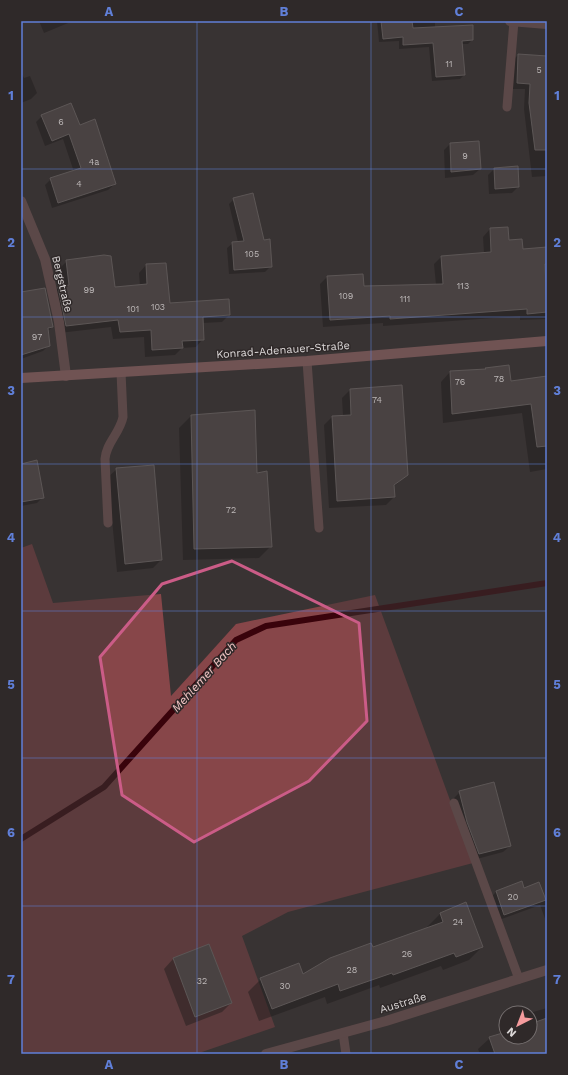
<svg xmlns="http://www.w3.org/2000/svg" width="568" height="1075" font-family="'Work Sans',sans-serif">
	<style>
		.green { fill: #874649 }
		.shadow { fill: #0007 }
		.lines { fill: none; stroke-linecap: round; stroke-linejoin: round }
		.stream { stroke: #39030b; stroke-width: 6 }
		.building { fill: #5d5656; stroke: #87807f }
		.service { stroke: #866262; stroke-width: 9 }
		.minor { stroke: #866262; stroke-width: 10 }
		.secondary { stroke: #b37a7b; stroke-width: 10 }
		.marked { fill: none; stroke: #cb5c87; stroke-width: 3; stroke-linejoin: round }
		.grid { fill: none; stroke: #607fd8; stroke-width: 1; stroke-opacity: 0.55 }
		.labels { text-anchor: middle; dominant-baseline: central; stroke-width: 3; stroke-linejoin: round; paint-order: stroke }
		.number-label { font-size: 9px; fill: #bdb8b8 }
		.street-label { font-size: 11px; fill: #ddd9d9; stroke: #2f2929 }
		.water-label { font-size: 12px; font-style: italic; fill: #f3c4c4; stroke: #2f2929 }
		.neatline { fill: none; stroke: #607fd8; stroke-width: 1.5 }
		.grid-label { font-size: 13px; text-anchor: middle; font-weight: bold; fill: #607fd8 }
	</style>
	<rect width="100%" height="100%" fill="#393333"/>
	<path class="green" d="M32,544l21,59 108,-9 10,102 65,-72 139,-29 98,268 -185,49 -46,24 33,91 -79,27h-175v-506z"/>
	<path class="shadow" d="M39,21h34l-29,12z
		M377,21h58v7l37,12 -4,4h-7l3,31 -4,4 -28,2 -3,-34 -30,2v-8l-20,1z
		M518,55l29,2v119l-15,1 -8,-68 1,-20h-13l1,-29z
		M21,72l3,6 6,-2 7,17 -6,6 -10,4z
		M42,116l37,10 36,58 -7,6 -56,18 -7,-23 6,-6 23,-7 -11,-33 -18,7 -9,-24z
		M478,142l2,27 -7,6 -28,3 -1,-28 6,-6z
		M494,169l24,18 -6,6 -23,1 -1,-19z
		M234,199l36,68 -5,5 -36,2 -2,-26 6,-5 5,-1 -9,-38z
		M490,229l32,21 25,-2v71l-27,1v-4l-137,10v-3l-60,4 -3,-43 7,-7 36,10 73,-2 -2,-21 7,-7 43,-4 -1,-16z
		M67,261l47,27 26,-2 -1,-13 7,-8 23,39 60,11 -7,7 -20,1 1,16 -7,8 -14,1 -7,7 -30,2 -1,-20 -31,2 -2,-12 -52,6 -8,-38 7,-7 4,-1 -2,-19z
		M21,294l31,33 -5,5 2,13 -6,6 -22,8z
		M486,369l24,13 37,-5v92l-17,3 -8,-59 -79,10 -2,-41 9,-10 34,-2z
		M401,386l6,89 -14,12 1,10 -8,8 -57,3 -5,-83 8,-8 11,-1 -1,-18 8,-8z
		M191,416l65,58 15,72 -12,12 -76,2 -4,-132z
		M21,465l22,32 -6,6 -16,3z
		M153,466l8,94 -8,8 -36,4 -9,-95 9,-8z
		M460,792l50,54 -7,6 -30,8 -20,-61z
		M524,889l19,7 4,-1v29l-7,-19 -41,15 -8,-23 5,-5z
		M440,914l42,33 -13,13 -26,10 -2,-4 -61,22 -1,-3 -52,19 -2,-7 -66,24 -11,-29 13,-13 41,-4 126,-46 -1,-2z
		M209,946l22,57 -9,9 -36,14 -22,-57 9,-10z
		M547,1008v46h-67l-2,-5 12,-11 16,-5v4h24v-23l3,-2z"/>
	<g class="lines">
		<path class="stream" d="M21,839l83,-52 132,-147 30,-14 281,-43"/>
	</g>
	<path class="building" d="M381,21h31l1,7 60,-3v15l-11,1 3,34 -29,2 -3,-34 -30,2v-8l-20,2z
		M518,54l29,2v94h-12l-6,-47 1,-19 -13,-1z
		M71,103l9,22 15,-6 21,65 -58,19 -8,-25 31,-10 -12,-34 -17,7 -11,-26z
		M479,141l2,28 -30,3 -1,-29z
		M518,166l1,21 -24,2 -1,-21z
		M253,193l11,47 6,-1 2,28 -38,3 -2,-28 12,-1 -11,-43z
		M508,227l1,13 13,-1 1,10 24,-2v17h-2l2,48 -20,2v-5l-137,10v-3l-60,4 -3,-44 36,-2 1,12 79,-2 -2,-28 50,-4 -1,-24z
		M104,255l7,1 4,31 32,-3 -1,-20 20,-1 4,40 59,-4 1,16 -27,2 1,23 -22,1 1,7 -31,2 -1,-20 -31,2 -2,-12 -52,6 -8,-39 11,-2 -3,-25z
		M45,288l8,39 -5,1 2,18 -29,9v-63z
		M509,365l2,16 36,-5v70l-10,1 -6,-43 -79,10 -2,-43 36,-2 -1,-1z
		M402,385l6,90 -14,10 1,12 -58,4 -5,-85 19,-1 -1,-26z
		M255,410l2,63 10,-2 5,76 -78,2 -3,-134z
		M37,460l7,38 -23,4v-38z
		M154,465l8,95 -37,4 -9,-96z
		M494,782l17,64 -32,8 -12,-32 -8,-31z
		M522,881l2,7 15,-6 7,18 -42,15 -8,-24z
		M466,902l17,45 -27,10 -2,-4 -61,22 -1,-2 -52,18 -2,-7 -66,25 -12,-31 39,-15 4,11 27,-16 41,-15 2,4 70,-25 -3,-9z
		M209,944l23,59 -37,14 -22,-59z
		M547,1018v36h-52l-6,-17 17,-5v5h24v-13z"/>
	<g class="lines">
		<path class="service" d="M507,107l7,-86
			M307,361l12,167
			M108,523l-3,-64c1,-16 15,-26 18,-42l-2,-45
			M454,803l65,176
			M343,1033l3,21"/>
		<path class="minor" d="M510,21l37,3
			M21,201l24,58 14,63 7,54
			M266,1054l120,-33 161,-51"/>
		<path class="secondary" d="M21,378l286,-17 240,-20"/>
	</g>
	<path d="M0 0H568V1075H0ZM232,561l127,62 8,98 -58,60 -115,61 -72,-47 -22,-138 62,-73z" fill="#393333" fill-opacity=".55" fill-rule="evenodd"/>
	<path class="marked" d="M232,561l127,62 8,98 -58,60 -115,61 -72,-47 -22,-138 62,-73z"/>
	<path class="grid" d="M197,21v1033M371,21v1033M21,169h526M21,317h526M21,464h526M21,611h526M21,758h526M21,906h526"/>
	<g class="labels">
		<g class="number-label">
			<text x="449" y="64">11</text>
			<text x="539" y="70">5</text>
			<text x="61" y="122">6</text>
			<text x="465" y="156">9</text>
			<text x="94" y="162">4a</text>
			<text x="79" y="184">4</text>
			<text x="252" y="254">105</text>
			<text x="463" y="286">113</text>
			<text x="89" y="290">99</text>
			<text x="346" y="296">109</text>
			<text x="405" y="299">111</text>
			<text x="158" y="307">103</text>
			<text x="133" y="309">101</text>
			<text x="37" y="337">97</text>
			<text x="499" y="379">78</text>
			<text x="460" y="382">76</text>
			<text x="377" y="400">74</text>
			<text x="231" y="510">72</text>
			<text x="513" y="897">20</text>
			<text x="458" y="922">24</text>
			<text x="407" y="954">26</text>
			<text x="352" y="970">28</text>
			<text x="202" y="981">32</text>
			<text x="285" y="986">30</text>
		</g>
		<g class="street-label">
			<text transform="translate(62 284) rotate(77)">Bergstraße</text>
			<text transform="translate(283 350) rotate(-4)">Konrad-Adenauer-Straße</text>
			<text transform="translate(403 1003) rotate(-17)">Austraße</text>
		</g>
		<g class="water-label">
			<text transform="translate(204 677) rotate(-48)">Mehlemer Bach</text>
		</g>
	</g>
	<rect width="568" height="1075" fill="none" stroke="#2f2929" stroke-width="44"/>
	<g transform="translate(518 1025) rotate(222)"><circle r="19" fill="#2f2929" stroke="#756f6f"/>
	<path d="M0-3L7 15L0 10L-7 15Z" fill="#f59b9d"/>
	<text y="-6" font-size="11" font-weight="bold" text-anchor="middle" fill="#ddd9d9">N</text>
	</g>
	<rect x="22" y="22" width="524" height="1031" class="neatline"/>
	<g class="grid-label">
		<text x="109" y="16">A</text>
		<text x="284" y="16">B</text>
		<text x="459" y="16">C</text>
		<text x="11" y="100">1</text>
		<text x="557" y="100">1</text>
		<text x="11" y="247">2</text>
		<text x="557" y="247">2</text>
		<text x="11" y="395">3</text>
		<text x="557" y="395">3</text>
		<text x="11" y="542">4</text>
		<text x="557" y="542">4</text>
		<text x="11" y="689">5</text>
		<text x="557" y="689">5</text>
		<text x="11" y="837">6</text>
		<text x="557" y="837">6</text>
		<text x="11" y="984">7</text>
		<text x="557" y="984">7</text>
		<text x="109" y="1069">A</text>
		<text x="284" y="1069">B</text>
		<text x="459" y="1069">C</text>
	</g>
</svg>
